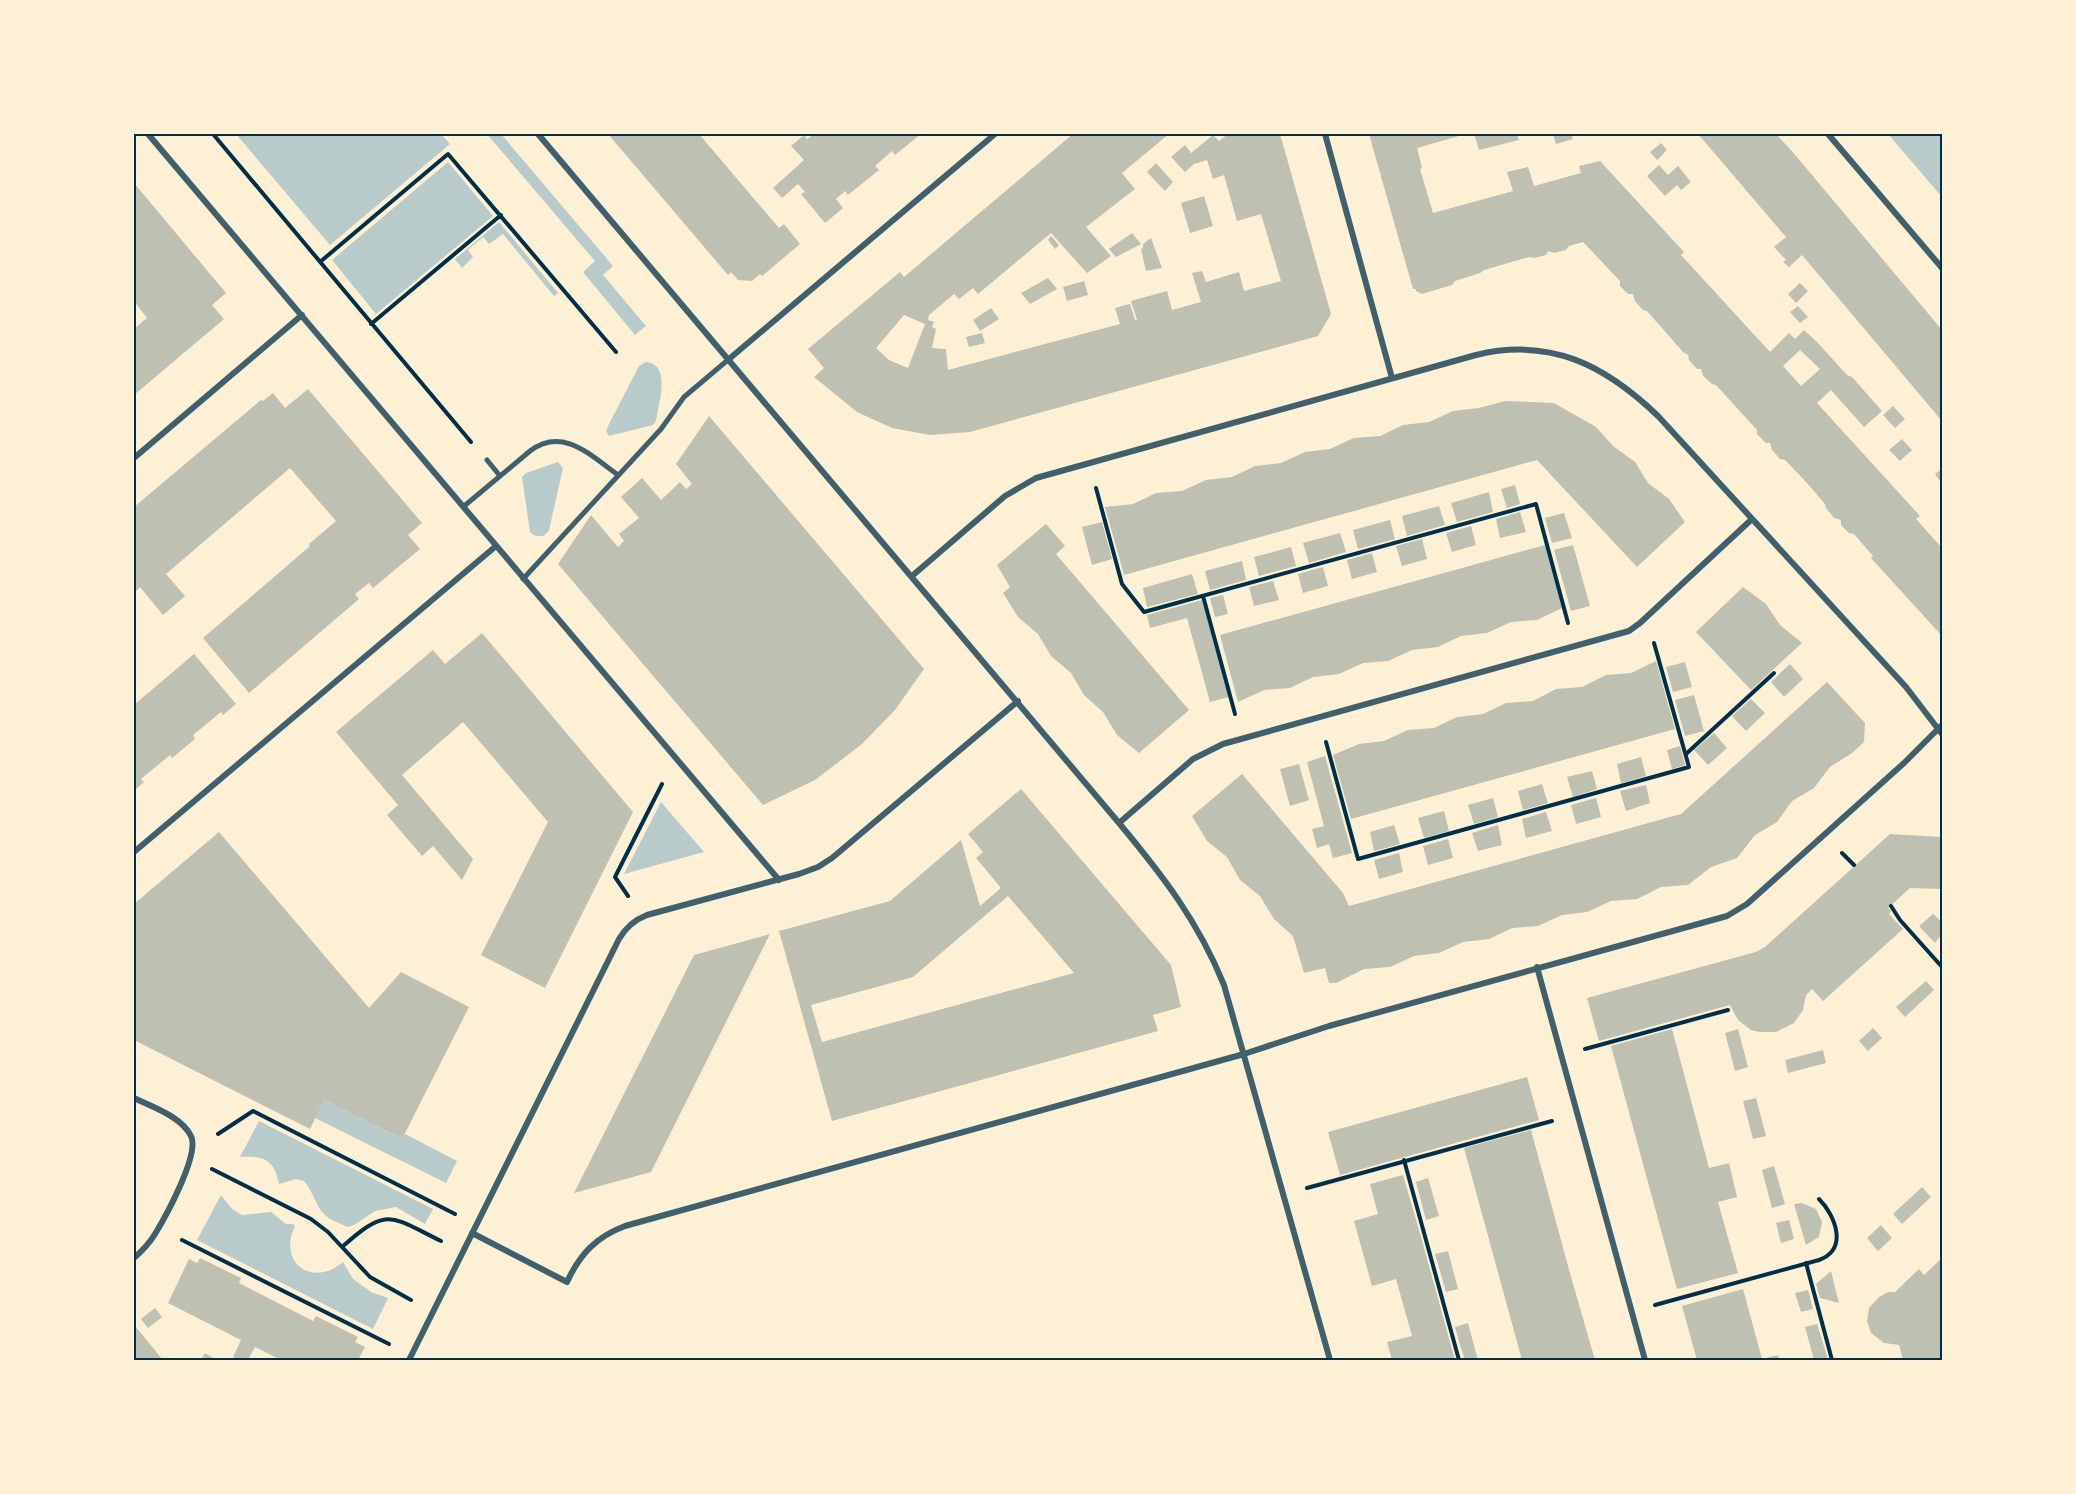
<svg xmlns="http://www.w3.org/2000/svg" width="2076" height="1494" font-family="'Public Sans',sans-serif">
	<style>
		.green { fill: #b9caca }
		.building { fill: #bec0b2; fill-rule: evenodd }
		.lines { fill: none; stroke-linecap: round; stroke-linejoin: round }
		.path { stroke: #003049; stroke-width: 4 }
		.pedestrian { stroke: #3f606c; stroke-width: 5 }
		.minor { stroke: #3f606c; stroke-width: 6 }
		.neatline { fill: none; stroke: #003049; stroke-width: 2 }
	</style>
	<rect width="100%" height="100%" fill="#fdf0d5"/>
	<path class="green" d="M236,134h205l9,10 -120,101z
		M487,134h14l112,132 -10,9 43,51 -11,9 -52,-63 12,-11z
		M1888,134h54v63z
		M448,162l45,54 -117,98 -44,-54z
		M499,222l59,71 -4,3 -51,-62 -14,10 -6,-7 -15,13 5,7 -11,11 -7,-9z
		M646,362c26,2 12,43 10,59l-3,4 -44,11 -3,-5 2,-5 31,-60z
		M558,462l5,6 -14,62c-4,8 -14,8 -19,2l-8,-55 4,-4z
		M661,802l43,50 -80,22z
		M324,1100l78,39 3,-5 52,27 -11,22 -131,-65z
		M259,1121l174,88 -8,15 -29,-17 -21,4 -21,14 -7,2c-7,-4 -17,-7 -22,-12 -9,-8 -12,-24 -21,-34l-8,-2 -17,5c-5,-25 -15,-28 -39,-27z
		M221,1195l11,14 10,6 29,-3 15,12h7l2,2c-18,37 18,62 48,36l10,17 18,13 17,6 -15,31 -176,-89z"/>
	<path class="building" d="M608,134h91l80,94 5,-4 16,20 -38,32 -2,-2 -8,7 -14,-1 -7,-8 -3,3z
		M814,134h107l-26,21 -3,-4 -17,15 4,4 -31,25 -3,-4 -9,8 7,9 -18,15 -24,-29 4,-2 -7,-8 -16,14 -9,-10 31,-28 -13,-14 13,-11 3,4z
		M1073,134h96l-47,39 13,16 -49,38 25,29 -24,17 -36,-40 -73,61 -5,-6 -14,11 -5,-5 -25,21 -1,5 6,2 -2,5 4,2 -4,19 14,1 2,21 172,-46 -5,-16 15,-4 5,16h2l-6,-19 36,-10 5,19 29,-8 -9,-29 10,-2 4,11 33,-10 5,19 37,-10 -20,-67 -24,7 -13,-46 -11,4 -6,-19 -13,4 -9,8 -14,-15 14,-12 6,8 22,-18 6,6 9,-7h52l51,180 -13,22 -348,96 -40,3 -38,-7 -35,-16 -43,-35 10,-9 -16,-19 92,-77 4,5zM904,315l21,9 -17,44 -19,-8 -13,-12z
		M1369,134h97l-49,14 5,20 -2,1 13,44 80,-22 -6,-19 21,-5 6,19 47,-13 -2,-7 21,-5 84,91 -3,3 89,97 19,-19 6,6 9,-9 12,11 31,34 5,2 30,34 -18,16 -33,-37 -14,13 103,113 -4,3 26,29v88l-71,-78 2,-2 -19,-22 -5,-1 -8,-8v-5l-7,-2 -8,-10 -1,-4 -18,-21 -22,-23 -5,-1 -8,-9 -2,-7h-4l-9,-9v-4l-41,-45 -4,-1 -9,-8 -2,-7h-4l-8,-9 -1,-5 -5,-3 -36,-41 -4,-1 -8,-9 -2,-7h-5l-8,-8v-5l-37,-39 -14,4 -3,4 -12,3 -6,-2 -2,4 -12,3 -5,-1 -45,13 -4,3 -25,8 -3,4 -30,9 -6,-3v-2h-3zM1800,350l20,19 -19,17 -18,-20z
		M1474,134h43l2,6 -40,10z
		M1553,134h18l2,5 -17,5z
		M1698,134h78l15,16 151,180v91l-140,-166 -13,12 -6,-5 3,-2 -12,-13 12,-10z
		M1661,143l6,7 -10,10 -7,-8z
		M1156,163l17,19 -8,9 -18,-19z
		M1659,165l9,10 10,-9 13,16 -10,8 -4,-5 -12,11 -18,-20z
		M134,183l92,110 -14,12 12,14 -90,76v-66l13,-11 -13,-17z
		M1204,196l9,30 -23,7 -9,-30z
		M1132,233l9,11 -25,13 -7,-8z
		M1051,236l8,9 -4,4 -7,-9z
		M1151,238l11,30 -16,3 -5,-22 2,-1v-4z
		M1048,278l9,11 -27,15 -9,-11z
		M1084,281l4,14 -21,6 -4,-14z
		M1800,283l8,8 -12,12 -8,-9z
		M1798,306l10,11 -8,6 -10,-11z
		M991,308l8,11 -19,12 -7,-11z
		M982,333l3,10 -16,4 -3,-10z
		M308,389l114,134 -14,12 12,14 -47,39 -4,-5 -14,11 4,5 -110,94 -46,-55 107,-92 -1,-2 27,-23 -46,-53 -124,106 19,22 -22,19 -23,-28 -6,6v-86l127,-107 2,1 10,-8 12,15z
		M1505,401l49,2 42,24 17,19 22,16 13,21 21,16 16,23 -48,45 -100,-107 -413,115 -19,-68 28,-3 23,-11 26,-2 24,-11 26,-3 23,-11 26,-3 24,-11 25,-3 24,-11 26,-2 23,-11 26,-3 24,-11 26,-3z
		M1893,406l12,13 -10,9 -12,-13z
		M709,416l215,253 -29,41 -33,34 -47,36 -52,25 -205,-241 33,-49 27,32 6,-6 -5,-7 20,-16 -18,-21 21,-19 19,22 19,-18 6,7 6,-5 -16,-20z
		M1902,439l10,11 -12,11 -11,-11z
		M1942,469v15l-7,-10z
		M1515,485l5,19 -13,4 -6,-19z
		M1489,492l4,20 -36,10 -6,-19z
		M1439,506l6,19 -38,11 -5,-20z
		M1520,512l6,20 -26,6 -4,-19z
		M1564,513l8,25 -20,5 -7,-25z
		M1390,520l5,19 -37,10 -5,-19z
		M1102,522l10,37 -20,6 -10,-38z
		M1046,524l19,22 -9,8 133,156 -50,43 -22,-18 -14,-23 -19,-17 -13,-22 -20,-17 -13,-22 -20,-17 -15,-24 7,-6 -13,-22z
		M1471,526l5,19 -24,7 -6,-19z
		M1340,533l6,19 -37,11 -6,-20z
		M1422,539l5,20 -25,7 -6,-20z
		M1545,545l17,63 -25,12 -26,2 -24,11 -26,3 -23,11 -26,3 -24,11 -25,2 -24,11 -26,3 -23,11 -26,2 -26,12 -18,-67z
		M1573,545l17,61 -19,5 -17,-61z
		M1291,547l5,19 -37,10 -5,-19z
		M1372,553l5,19 -25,7 -5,-19z
		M1242,561l4,19 -36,10 -5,-19z
		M1323,567l5,19 -25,7 -5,-19z
		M1192,574l6,20 -51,13 -4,-19z
		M1273,581l6,19 -25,6 -5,-19z
		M1743,587l23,17 14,21 22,18 -51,47 -55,-58z
		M1223,595l5,19 -13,3 -5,-19z
		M1202,600l27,97 -19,5 -23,-84 -37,10 -3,-13z
		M482,633l151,179 -88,176 -64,-33 67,-133 -85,-100 -61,53 71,84 -11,21 -29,-34 -11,10 -35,-41 11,-10 -62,-73 97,-82 12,14z
		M194,654l42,50 -13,11 -2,-3 -28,23 2,4 -23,19 -2,-3 -29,24 3,3 -10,9v-86z
		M1656,661l19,68 -324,90 -18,-64 26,-11 25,-3 24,-11 26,-2 23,-11 26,-3 23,-11 27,-2 23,-12 26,-2 24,-12 25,-2z
		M1685,662l7,25 -19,5 -7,-25z
		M1790,664l13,15 -19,18 -13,-15z
		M1827,682l38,41 -1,19 -12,11 -22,14 -16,21 -22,13 -15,21 -22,13 -18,23 -26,9 -23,18 -27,2 -24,12 -26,2 -24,11 -25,3 -24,11 -26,2 -23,11 -26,3 -24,11 -25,3 -24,11 -26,2 -28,14h-7l-4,-15 -21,5 -11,-37 -19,-17 -14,-23 -20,-16 -13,-23 -20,-16 -15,-25 50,-42 101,119 6,13 332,-92z
		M1694,695l10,36 -19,5 -10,-36z
		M1751,699l14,14 -19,18 -14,-15z
		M1714,733l13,15 -19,17 -14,-15z
		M1680,746l5,19 -13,4 -5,-19z
		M1325,756l27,97 -19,5 -4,-14 -12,4 -5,-19 12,-3 -17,-64z
		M1641,757l5,19 -25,7 -4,-19z
		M1299,764l10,36 -19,6 -10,-37z
		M1592,771l5,18 -24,8 -6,-20z
		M1542,784l6,19 -25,7 -5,-19z
		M1646,785l4,18 -24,8 -6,-20z
		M1021,789l150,176 10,42 -28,8 5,16 -326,90 -53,-190 111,-30 71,-61 19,66 21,-18 -25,-30 7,-6 -15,-18zM1008,896l66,77 -252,69 -11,-37 102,-28z
		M1493,798l5,19 -24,7 -6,-19z
		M1596,798l5,19 -25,7 -5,-19z
		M1444,811l5,20 -25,7 -6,-20z
		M1546,812l6,19 -26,7 -4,-19z
		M1394,825l6,19 -26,7 -4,-19z
		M1498,825l4,20 -24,6 -6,-18z
		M219,832l150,176 32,-36 68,35 -67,132 -78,-39 -14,29 -176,-89v-136z
		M1890,834l52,3v52l-32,-1 -22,20 3,3 -2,3 14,15 -80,72 -11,-12 -6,6 -3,15 -9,13 -18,9h-16l-9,-2 -13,-10 -8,-15 -131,36 -12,-43 169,-46 9,-5z
		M1448,839l5,19 -25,7 -5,-19z
		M1399,853l4,19 -24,7 -5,-19z
		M1933,914l9,8v12l-7,9 -16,-17z
		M770,934l-119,238 -77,21 120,-238z
		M1926,981l8,9 -29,27 -9,-10z
		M1873,1028l9,10 -14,13 -9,-10z
		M1672,1029l37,139 20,-5 8,34 -19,5 20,71 -61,16 -66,-243z
		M1738,1029l10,38 -13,4 -10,-38z
		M1823,1050l3,13 -38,10 -3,-13z
		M1527,1077l12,43 -199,55 -12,-43z
		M1756,1098l10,38 -13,3 -10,-38z
		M1531,1130l40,147 24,83h-73l-8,-29 -50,-183z
		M1774,1166l11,38 -13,4 -10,-38z
		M1403,1175l18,62 34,123h-63l-5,-18 25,-6 -16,-57 -24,7 -18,-65 24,-7 -8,-30z
		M1428,1178l11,38 -13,4 -10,-38z
		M1922,1187l9,10 -29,27 -9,-10z
		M1802,1203l14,6 6,13 -3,15 -13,8 -12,-41z
		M1789,1220l5,19 -13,4 -5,-20z
		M1881,1225l11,13 -14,13 -11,-13z
		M1448,1251l10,38 -12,3 -11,-38z
		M200,1258l41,20 -2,5 74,38 3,-5 42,21 -3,5 10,5 -7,13h-77l-26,-13 -7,13h-9l-6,-3 8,-17 -73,-37 21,-44 8,4z
		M1942,1258v102h-39l-4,-15 -15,-2 -13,-10 -4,-12 2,-13 10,-11 9,-5h7l24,-23 5,6z
		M1831,1271l8,32 -19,-5 -4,-14z
		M1743,1289l19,70 16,-4 1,5h-82l-15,-54z
		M1808,1290l5,19 -12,3 -6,-19z
		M155,1308l7,9 -14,11 -7,-9z
		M1468,1323l5,19 5,18h-13l-5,-15 -5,-18z
		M1817,1324l6,19 5,17h-14l-9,-33z
		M135,1326l28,34h-29v-32z
		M205,1353l10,6 -1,1h-13z"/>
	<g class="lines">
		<path class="path" d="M213,134l258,308
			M320,262l128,-108 168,198
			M371,324l130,-109
			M1096,488l26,96 22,28 392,-108 32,119
			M1203,596l32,118
			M1326,742l32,117 331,-92 -35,-124
			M1686,754l88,-81
			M1842,853l12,12
			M628,896l-13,-19 47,-93
			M1891,906l9,14 42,47
			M1585,1049l143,-39
			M218,1134l35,-23 202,103
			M1404,1160l55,200
			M212,1169l99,50 17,13 42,45 41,23
			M1307,1188l245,-67
			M182,1240l207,104
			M342,1247c46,-41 48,-31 99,-6
			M1806,1263l26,97
			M1655,1305l164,-45c30,-11 16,-45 0,-61"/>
		<path class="pedestrian" d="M487,460l13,16
			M463,507l67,-56c33,-25 61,5 88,24
			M523,579l138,-150 23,-32 45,-38"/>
		<path class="minor" d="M148,134l631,746
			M538,134l581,689c44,53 79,98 105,162l106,375
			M1325,134l67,244
			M1828,134l114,134
			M729,359l266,-225
			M134,458l168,-143
			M912,576l93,-80 31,-18 440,-123c74,-18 129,10 182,61l248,271 36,47
			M1119,823l74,-64 30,-15 406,-113 11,-8 112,-104
			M134,852l362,-306
			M1537,967l108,393
			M134,1098c18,9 47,18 57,38 9,18 -25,80 -36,98 -6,10 -13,17 -21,24
			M472,1233l95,49c13,-28 29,-45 58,-56l619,-172 85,-28 398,-110 20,-12 157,-141 38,-38
			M409,1360l210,-421c7,-12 15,-19 28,-24l152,-41 19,-7 14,-9 186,-157"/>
	</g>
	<rect width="2076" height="1494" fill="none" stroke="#fdf0d5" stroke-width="270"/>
	<rect x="135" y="135" width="1806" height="1224" class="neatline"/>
</svg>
